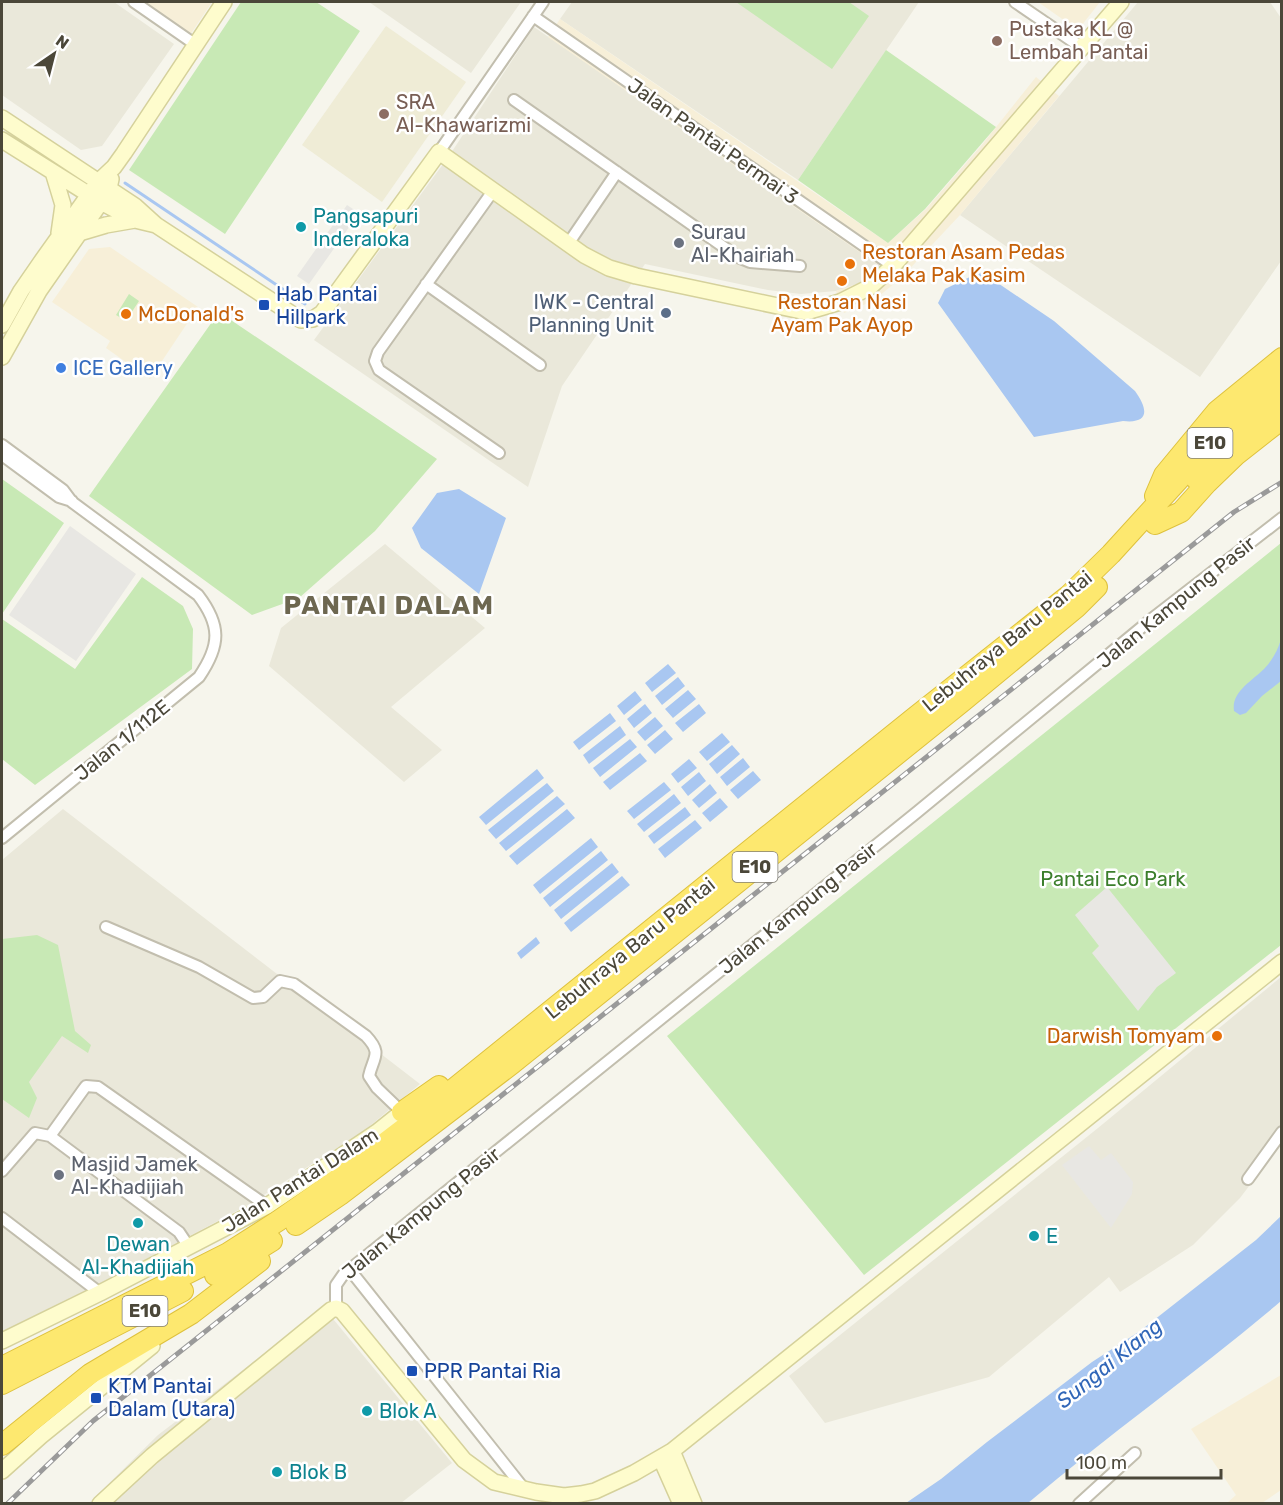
<svg xmlns="http://www.w3.org/2000/svg" width="1283" height="1505" font-family="Rubik,sans-serif">
	<style>
		.residential { fill: #eae8da }
		.commercial { fill: #f7efd8 }
		.education { fill: #efecd6 }
		.green { fill: #c8e9b5 }
		.parking { fill: #e8e7e3 }
		.water { fill: #a9c7f1 }
		.lines { fill: none; stroke-linecap: round; stroke-linejoin: round }
		.stream { stroke: #a9c7f1; stroke-width: 3 }
		.street-casing { stroke: #c2beae; stroke-width: 14 }
		.secondary-casing { stroke: #d5d19b; stroke-width: 18 }
		.highway-casing { stroke: #dec13d; stroke-width: 22 }
		.street { stroke: #fff; stroke-width: 10 }
		.secondary { stroke: #fefccd; stroke-width: 15 }
		.highway { stroke: #fde86f; stroke-width: 20 }
		.rail-casing { stroke: #9a9a9a; stroke-width: 5 }
		.rail { stroke: #fff; stroke-width: 3; stroke-dasharray: 9; stroke-linecap: butt }
		.education-dot { fill: #8d6e63; stroke: #fff; stroke-width: 2 }
		.culture-dot { fill: #0f9aa8; stroke: #fff; stroke-width: 2 }
		.worship-dot { fill: #6b7280; stroke: #fff; stroke-width: 2 }
		.food-dot { fill: #e8710a; stroke: #fff; stroke-width: 2 }
		.transit-dot { fill: #1a4fb4; stroke: #fff; stroke-width: 2 }
		.service-dot { fill: #5c6f8a; stroke: #fff; stroke-width: 2 }
		.shop-dot { fill: #3f7fe0; stroke: #fff; stroke-width: 2 }
		.labels { text-anchor: middle; dominant-baseline: central; stroke-width: 5; stroke-linejoin: round; paint-order: stroke }
		.shield { fill: #fff; stroke: #817e74; stroke-width: 1.5 }
		.shield-label { font-size: 18px; font-weight: bold; fill: #4b4739 }
		.education-label { font-size: 20px; fill: #785e54; stroke: #fff; text-anchor: start }
		.street-label { font-size: 20px; fill: #4b4739; stroke: #fff }
		.culture-label { font-size: 20px; fill: #0d838f; stroke: #fff; text-anchor: start }
		.worship-label { font-size: 20px; fill: #5b616d; stroke: #fff; text-anchor: start }
		.food-label { font-size: 20px; fill: #c56008; stroke: #fff; text-anchor: start }
		.transit-label { font-size: 20px; fill: #164399; stroke: #fff; text-anchor: start }
		.service-label { font-size: 20px; fill: #4e5e75; stroke: #fff; text-anchor: end }
		.shop-label { font-size: 20px; fill: #366cbe; stroke: #fff; text-anchor: start }
		.park-label { font-size: 20px; fill: #3b7e2b; stroke: #fff }
		.water-label { font-size: 21px; font-style: italic; fill: #3066b8; stroke: #fff }
		.district-label { font-size: 26px; font-weight: bold; letter-spacing: 1.5px; fill: #6d6750; stroke: #fff }
	</style>
	<rect width="100%" height="100%" fill="#f6f5ec"/>
	<path class="residential" d="M2,2h112l60,42 -72,102 -21,4 -79,-55z
		M369,2h152l-50,71z
		M572,2h347l-121,178 -238,-161z
		M1138,2h132l11,16v243l-81,116 -240,-162z
		M534,27l346,239 -9,10 -11,7 -24,8 -35,3 -33,-4 -123,-26 -83,122 -34,101 -214,-147 135,-184z
		M385,544l100,84 -94,79 51,43 -38,32 -135,-116 12,-38z
		M63,809l357,275 -55,46 -117,75 -217,115 -29,13v-473z
		M1281,977v167l-41,54 -47,47 -73,47 -11,-15 -120,100 -164,46 -36,-47 309,-248z
		M324,1308l128,155 -51,40 -313,1 70,-69z"/>
	<path class="commercial" d="M141,2h71l-22,33z
		M1038,2h62l-22,28z
		M560,19l328,224 38,-34 55,-63 55,-69 23,19 -99,119 -59,63 -28,23 -29,12 -8,-22 24,-8 11,-7 9,-10 -332,-229z
		M110,247l88,60 -48,72 -44,-31 4,-7 -58,-39 37,-53z
		M1281,1375v115l-19,13h-35l9,-8 -45,-66z"/>
	<path class="education" d="M386,26l80,56 -84,120 -80,-57z"/>
	<path class="green" d="M241,2h75l44,29 -135,203 -96,-64z
		M736,2h113l20,14 -37,53z
		M886,50l110,77 -71,82 -37,34 -90,-63z
		M129,294l10,7 -13,20 -10,-6z
		M219,312l218,147 -62,72 -76,67 -47,17 -163,-119z
		M2,479l62,44 -62,91z
		M1281,543v402l-417,330 -197,-239z
		M142,577l41,29 10,23 -1,40 -157,116 -33,-26v-140l73,50z
		M37,935l21,10 17,86 16,14 -3,8 -26,-17 -33,46 8,16 -8,20 -27,-19v-160z"/>
	<path class="parking" d="M347,205l12,8 -50,71 -12,-8z
		M70,526l66,48 -60,87 -67,-46z
		M1107,887l69,86 -19,14 -19,24 -46,-58 7,-7 -24,-31z
		M1089,1146l12,14 10,-7 22,29 -1,12 -21,34 -49,-63z"/>
	<path class="water" d="M983,273l71,48 81,70c13,18 15,33 -12,30l-89,16 -96,-134 7,-14 31,-15z
		M459,489l47,29 -27,76 -58,-46 -9,-20 25,-35z
		M1281,639v42l-19,15 -16,17 -6,2 -6,-4c-3,-19 18,-30 30,-42 8,-8 14,-19 17,-30z
		M668,664l8,9 -24,19 -7,-9z
		M678,677l7,9 -23,19 -7,-9z
		M688,690l8,9 -23,19 -8,-9z
		M635,691l7,9 -18,15 -7,-9z
		M645,704l7,9 -18,15 -7,-9z
		M699,704l7,9 -23,19 -8,-9z
		M610,713l6,8 -37,29 -6,-8z
		M655,717l8,9 -18,15 -8,-9z
		M620,726l6,9 -37,29 -6,-9z
		M665,730l8,9 -18,15 -8,-9z
		M722,733l8,9 -23,19 -8,-9z
		M630,739l7,8 -37,30 -7,-9z
		M732,745l8,9 -23,20 -8,-10z
		M640,753l7,8 -37,29 -7,-8z
		M743,758l7,9 -23,19 -7,-9z
		M689,759l8,9 -19,15 -7,-9z
		M537,769l7,9 -58,47 -7,-8z
		M753,771l8,9 -23,19 -8,-9z
		M699,772l7,9 -18,15 -7,-9z
		M664,782l7,8 -37,29 -7,-8z
		M547,783l7,8 -58,48 -8,-9z
		M710,784l7,9 -18,15 -7,-8z
		M674,794l7,9 -37,29 -7,-8z
		M557,796l8,8 -59,47 -7,-8z
		M720,798l8,9 -18,15 -8,-9z
		M685,807l6,8 -37,29 -6,-8z
		M567,809l8,9 -58,47 -8,-9z
		M695,820l7,8 -37,30 -7,-9z
		M591,838l7,9 -58,47 -7,-9z
		M601,851l7,9 -58,47 -7,-9z
		M612,863l7,9 -58,47 -7,-9z
		M622,876l8,9 -59,47 -7,-9z
		M536,937l4,6 -19,16 -4,-6z
		M1281,1216v85c-82,70 -171,132 -253,202h-122l35,-24 46,-37 105,-80 48,-31 116,-91z"/>
	<g class="lines">
		<path class="stream" d="M125,183l180,121"/>
		<g class="street-casing">
			<path id="street" d="M134,2l62,43
				M1015,2l66,45
				M533,16l360,250
				M514,100l224,157 12,5 50,4
				M439,152l104,-150
				M493,191l-115,161 -3,9 4,9 120,83
				M568,244l49,-72
				M426,284l114,81
				M2,445l61,45 9,12 126,93c23,30 23,50 1,82l-197,161
				M2,455l57,42 13,4
				M106,927l93,40 54,31 10,-1 17,-16 14,3 72,52c17,18 7,21 3,40l8,12 25,24
				M50,1136l33,-46 3,-4 12,1 169,119
				M2,1171l33,-38 15,3 129,96 10,15
				M1248,1179l34,-47
				M2,1218l98,75
				M350,1270l175,220
				M336,1308v-23l7,-10 573,-462 237,-195 129,-100
				M1079,1504l56,-51"/>
		</g>
		<g class="secondary-casing">
			<path id="secondary" d="M2,118l133,88 21,19 145,95 12,-1 9,-6 117,-161 145,103 25,13 27,8 170,36 34,-10 30,-15 23,-21 228,-264
				M2,140l99,62 34,18 21,5
				M53,172l10,33 -4,28
				M79,233l27,-8 29,-5
				M2,325l19,-34 20,-29 57,-80 16,-15 10,-14 100,-151
				M2,357l37,-66 62,-89 8,-14 2,-9
				M2,1341l98,-48 167,-87 110,-74 25,-20
				M672,1451l22,53
				M661,1459l20,45
				M2,1471l39,-35 111,-90
				M100,1504l52,-48 179,-146 5,-2 6,3 122,149 30,22 42,10 28,4 17,-2 14,-3 39,-18 38,-22 610,-489"/>
		</g>
		<g class="highway-casing">
			<path id="highway" d="M1196,479l48,-50 38,-32
				M1155,496l9,-21 53,-64 65,-53
				M1155,524l26,-12 26,-29 29,-28 46,-36
				M402,1112l37,-26
				M296,1225l44,-30 173,-132 449,-361 115,-95 20,-20
				M215,1275l23,-13 34,-21
				M2,1367l226,-114 50,-32 57,-40 80,-61 500,-403 153,-121 43,-42 124,-136 24,-22 23,-17
				M2,1384l181,-93
				M2,1445l88,-71 101,-60 69,-53"/>
		</g>
		<use href="#street" class="street"/>
		<use href="#secondary" class="secondary"/>
		<use href="#highway" class="highway"/>
		<g class="rail-casing">
			<path id="rail" d="M7,1504l86,-83 1141,-909 48,-30"/>
		</g>
		<use href="#rail" class="rail"/>
	</g>
	<g class="education-dot">
		<circle cx="997" cy="41" r="6"/>
		<circle cx="384" cy="114" r="6"/>
	</g>
	<g class="culture-dot">
		<circle cx="301" cy="227" r="6"/>
		<circle cx="138" cy="1223" r="6"/>
		<circle cx="1034" cy="1236" r="6"/>
		<circle cx="367" cy="1411" r="6"/>
		<circle cx="277" cy="1472" r="6"/>
	</g>
	<g class="worship-dot">
		<circle cx="679" cy="243" r="6"/>
		<circle cx="59" cy="1175" r="6"/>
	</g>
	<g class="food-dot">
		<circle cx="850" cy="264" r="6"/>
		<circle cx="842" cy="281" r="6"/>
		<circle cx="126" cy="314" r="6"/>
		<circle cx="1217" cy="1036" r="6"/>
	</g>
	<g class="transit-dot">
		<rect x="258" y="299" width="12" height="12" rx="3"/>
		<rect x="406" y="1365" width="12" height="12" rx="3"/>
		<rect x="90" y="1392" width="12" height="12" rx="3"/>
	</g>
	<circle class="service-dot" cx="666" cy="313" r="6"/>
	<circle class="shop-dot" cx="61" cy="368" r="6"/>
	<g class="labels">
		<g class="shield">
			<rect x="1187.5" y="428" width="45" height="30" rx="4.5"/>
			<rect x="732.5" y="852" width="45" height="30" rx="4.5"/>
			<rect x="122.5" y="1296" width="45" height="30" rx="4.5"/>
		</g>
		<g class="shield-label">
			<text x="1210" y="443">E10</text>
			<text x="755" y="867">E10</text>
			<text x="145" y="1311">E10</text>
		</g>
		<g class="education-label">
			<text x="1009" y="29">Pustaka KL @<tspan x="1009" dy="23">Lembah Pantai</tspan></text>
			<text x="396" y="102">SRA<tspan x="396" dy="23">Al-Khawarizmi</tspan></text>
		</g>
		<g class="street-label">
			<text transform="translate(713 141) rotate(35)">Jalan Pantai Permai 3</text>
			<text transform="translate(1176 602) rotate(-39)">Jalan Kampung Pasir</text>
			<text transform="translate(1007 641) rotate(-39)">Lebuhraya Baru Pantai</text>
			<text transform="translate(122 740) rotate(-39)">Jalan 1/112E</text>
			<text transform="translate(798 908) rotate(-39)">Jalan Kampung Pasir</text>
			<text transform="translate(630 948) rotate(-39)">Lebuhraya Baru Pantai</text>
			<text transform="translate(300 1180) rotate(-32)">Jalan Pantai Dalam</text>
			<text transform="translate(421 1213) rotate(-39)">Jalan Kampung Pasir</text>
		</g>
		<g class="culture-label">
			<text x="313" y="216">Pangsapuri<tspan x="313" dy="23">Inderaloka</tspan></text>
			<text x="1046" y="1236">E</text>
			<text x="138" y="1244" text-anchor="middle">Dewan<tspan x="138" dy="23">Al-Khadijiah</tspan></text>
			<text x="379" y="1411">Blok A</text>
			<text x="289" y="1472">Blok B</text>
		</g>
		<g class="worship-label">
			<text x="691" y="232">Surau<tspan x="691" dy="23">Al-Khairiah</tspan></text>
			<text x="71" y="1164">Masjid Jamek<tspan x="71" dy="23">Al-Khadijiah</tspan></text>
		</g>
		<g class="food-label">
			<text x="862" y="252">Restoran Asam Pedas<tspan x="862" dy="23">Melaka Pak Kasim</tspan></text>
			<text x="842" y="302" text-anchor="middle">Restoran Nasi<tspan x="842" dy="23">Ayam Pak Ayop</tspan></text>
			<text x="138" y="314">McDonald's</text>
			<text x="1205" y="1036" text-anchor="end">Darwish Tomyam</text>
		</g>
		<g class="transit-label">
			<text x="276" y="294">Hab Pantai<tspan x="276" dy="23">Hillpark</tspan></text>
			<text x="424" y="1371">PPR Pantai Ria</text>
			<text x="108" y="1386">KTM Pantai<tspan x="108" dy="23">Dalam (Utara)</tspan></text>
		</g>
		<g class="service-label">
			<text x="654" y="302">IWK - Central<tspan x="654" dy="23">Planning Unit</tspan></text>
		</g>
		<g class="shop-label">
			<text x="73" y="368">ICE Gallery</text>
		</g>
		<g class="park-label">
			<text x="1113" y="879">Pantai Eco Park</text>
		</g>
		<g class="water-label">
			<text transform="translate(1109 1363) rotate(-39)">Sungai Klang</text>
		</g>
		<g class="district-label">
			<text x="389" y="605">PANTAI DALAM</text>
		</g>
	</g>
	<rect width="1283" height="1505" fill="none" stroke="#4b4739" stroke-width="6"/>
	<g transform="translate(54 54) rotate(35)" stroke="#ffffff" stroke-width="4.5" paint-order="stroke">
	<path d="M0-4.5L10 22L0 15L-10 22Z" fill="#4b4739"/>
	<text y="-9" font-size="16" font-weight="bold" text-anchor="middle" fill="#4b4739">N</text>
	</g>
	<path d="M1067 1469v9h154v-9" fill="none" stroke="#4b4739" stroke-width="3"/>
	<text x="1076" y="1469" font-size="18" fill="#4b4739" stroke="#ffffff" stroke-width="4.5" paint-order="stroke">100 m</text>
</svg>
